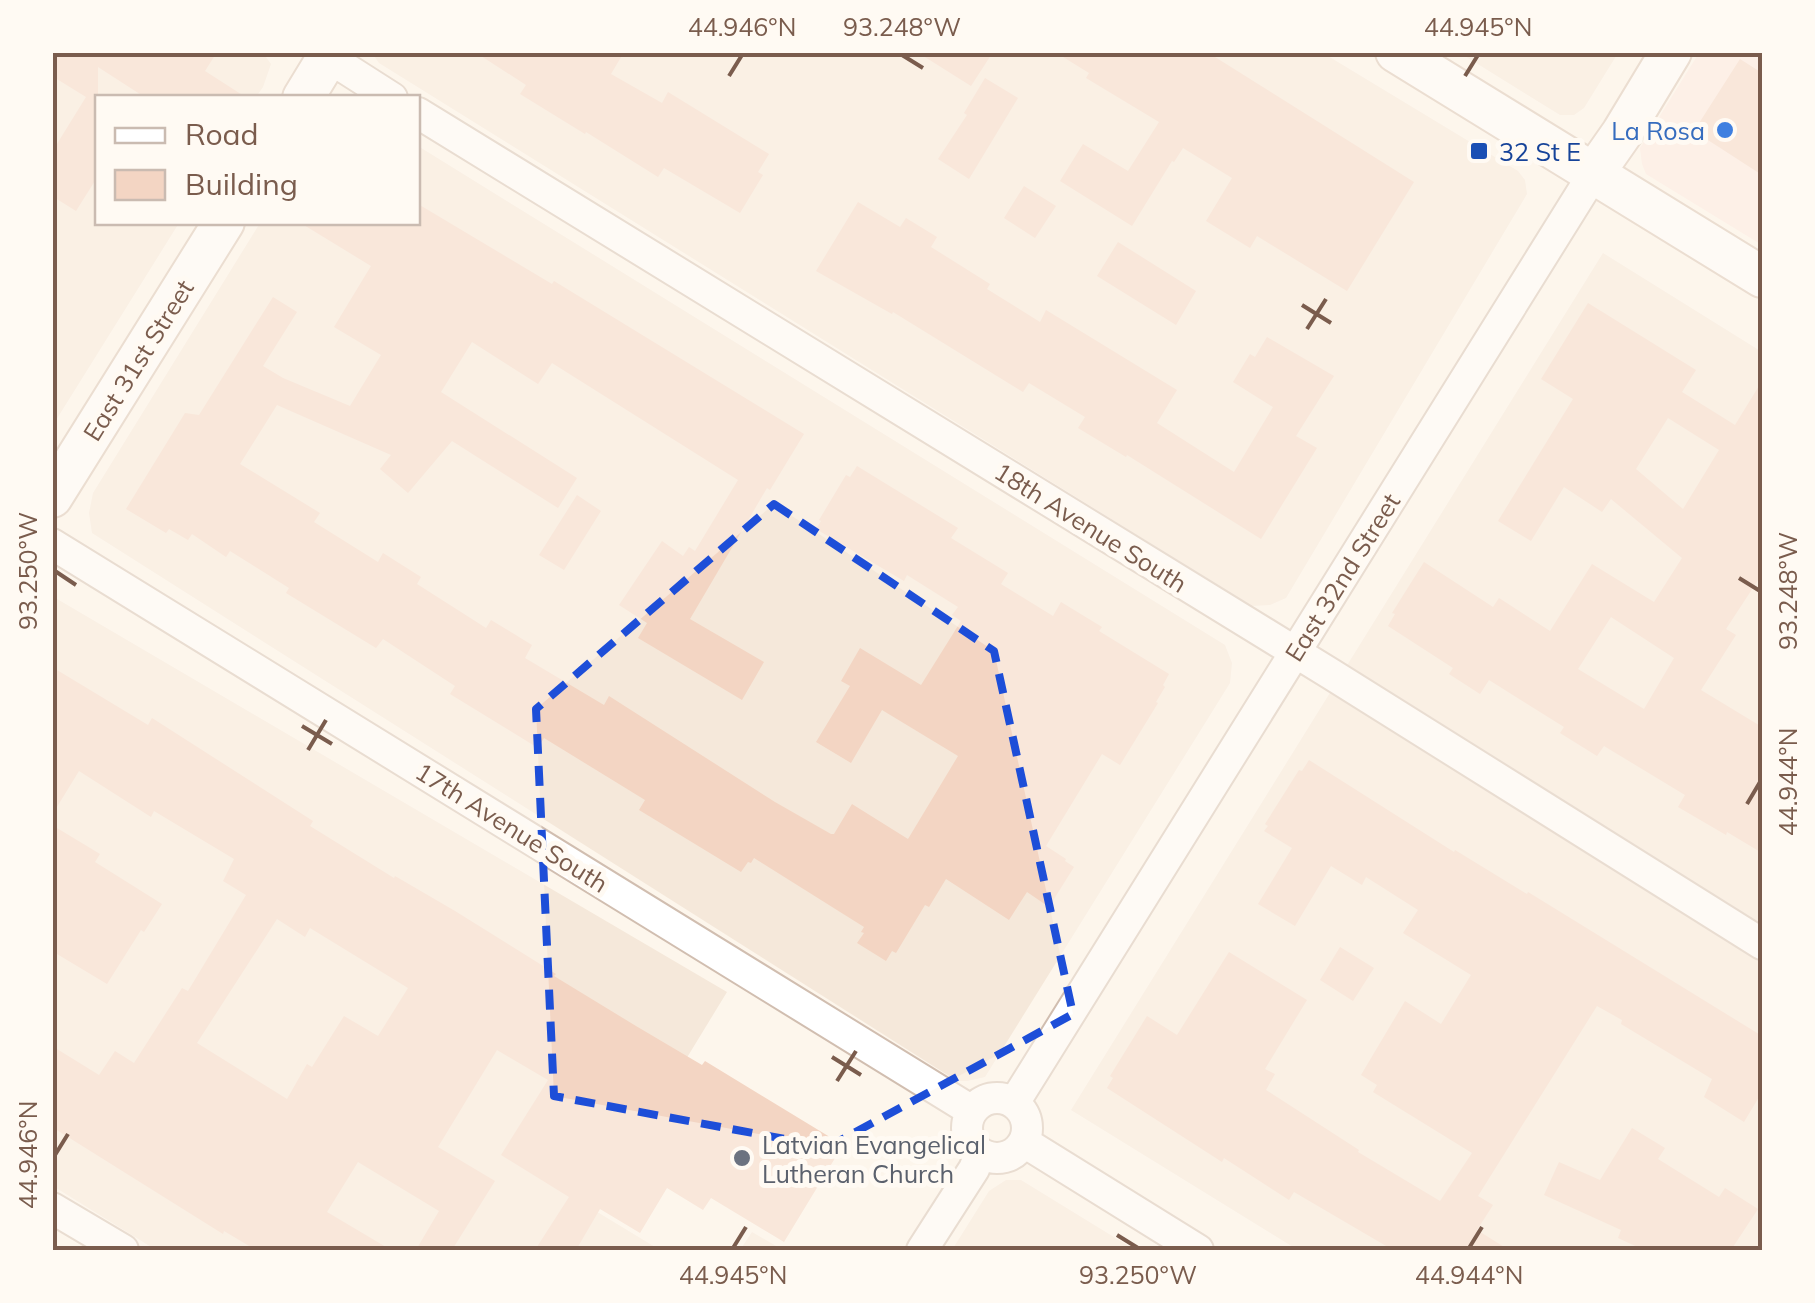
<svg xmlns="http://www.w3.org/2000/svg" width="1815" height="1303" font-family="Mulish,sans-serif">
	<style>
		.residential { fill: #f5e8da }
		.commercial { fill: #fde8e0 }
		.building { fill: #f3d5c3; fill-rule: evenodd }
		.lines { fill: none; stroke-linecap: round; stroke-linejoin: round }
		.street-casing { stroke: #d1beb0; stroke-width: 34 }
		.secondary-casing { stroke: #d6c0b0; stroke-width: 44 }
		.street { stroke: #fff; stroke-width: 30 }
		.secondary { stroke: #fff; stroke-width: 40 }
		.marked { fill: none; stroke: #1d4ed8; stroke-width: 8; stroke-dasharray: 20 12; stroke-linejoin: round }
		.ticks { fill: none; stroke: #7a5c4d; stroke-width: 4 }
		.shop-dot { fill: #3f7fe0; stroke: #fffaf3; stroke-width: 4 }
		.transit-dot { fill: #1a4fb4; stroke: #fffaf3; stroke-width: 4 }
		.worship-dot { fill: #6b7280; stroke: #fffaf3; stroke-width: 4 }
		.labels { text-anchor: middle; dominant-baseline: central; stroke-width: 10; stroke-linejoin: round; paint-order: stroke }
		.shop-label { font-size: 25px; fill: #366cbe; stroke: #fffaf3; text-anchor: end }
		.transit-label { font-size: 25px; fill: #164399; stroke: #fffaf3; text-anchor: start }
		.street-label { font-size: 25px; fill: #7a5c4d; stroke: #fffaf3 }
		.worship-label { font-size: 25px; fill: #5b616d; stroke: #fffaf3; text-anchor: start }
		.neatline { fill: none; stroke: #7a5c4d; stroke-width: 4 }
		.ticks-label { font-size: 25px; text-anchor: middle; fill: #7a5c4d }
	</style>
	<rect width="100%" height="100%" fill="#fdf6ec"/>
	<path class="residential" d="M53,53h210l8,11 -8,23 -7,10 -158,1v124l81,1 -126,202z
		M372,53h951l195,118 7,9 2,14 -241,404 -16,7 -19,1 -872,-543z
		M1460,53h158l-34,55 -10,7h-14z
		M418,146l807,499 7,18 -2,20 -245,394 -18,4h-10l-865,-548 -3,-20 4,-20 167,-270 158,-1z
		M1603,253l159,99v898h-464l-227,-140z
		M52,596l675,396 -133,218 66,40h-504l-103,-64z
		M1006,1180h15l114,70h-183l37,-59z
		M752,1232l31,18h-43z"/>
	<path class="commercial" d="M1699,53h63v192l-116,-71 -4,-10 -2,-16z"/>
	<path class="building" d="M52,52h165l-12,19 42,27h-101l-48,-31v109l-22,35 -24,-15v-44l34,-55 -34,-21z
		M475,52h149l-13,22 51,29 6,-11 101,62 -11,18 5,3 -23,38 -76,-45 -6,9 -72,-45 -1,2 -65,-40 6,-9z
		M917,52h76l-22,34z
		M1055,52h152l207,130 -67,109 -90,-55 -7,12 -44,-27 26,-43 -49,-30 -9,14 -2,-1 -40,65 -72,-45 23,-37 45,27 31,-49 -73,-44 3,-5z
		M1740,59l22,14v102l-68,-44z
		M985,78l33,20 -49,81 -31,-20 29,-44 -3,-2z
		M1024,186l32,20 -21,32 -31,-20z
		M858,202l42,25 6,-9 31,19 -6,10 59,37 -3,5 53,33 6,-12 131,80 -20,33 77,49 39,-65 -40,-25 17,-28 5,3 12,-20 67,39 -38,60 21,12 -56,91 -134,-84 -1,2 -48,-29 7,-11 -56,-34 -6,9 -130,-80 -1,2 -76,-43z
		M418,204l134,80 2,-3 250,153 -34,56 -3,-2 -77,131 74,43 -22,38 -104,-62 9,-15 -28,-18 43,-64 21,15 6,-9 6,4 43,-71 -186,-117 -14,21 -66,-42 -31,50 136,86 -19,30 -106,-67 -44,52 -28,-24 11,-14 -114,-50 -37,59 80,49 -6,9 64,40 5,-9 38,24 -4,7 69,44 5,-8 41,25 -7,13 79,47 5,-9 166,106 56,32h3l18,-30 56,35 50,-83 -76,-46 -31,53 -35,-21 34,-56 -9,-5 19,-33 61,37 40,-64 -9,-6 6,-8 -51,-32 -3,6 -88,-52 5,-8 -2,-1 27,-45 4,2 7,-11 101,62 -7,10 57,35 -7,11 52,32 8,-14 41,25 -3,4 70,43 -6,11 2,2 -9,15 2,1 -38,62 -18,-11 -56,92 20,13 -1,2 9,6 -25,40 -22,-15 -18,28 -63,-41 -17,28 -4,-2 -29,48 -4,-2 -6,10 -29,-18 7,-10 -3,-1 3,-5 -110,-69 -3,5 -3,-1 -7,10 -102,-62 6,-10 -101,-62 -6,10 -88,-54 5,-8 -72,-47 -7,9 -90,-55 3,-5 -59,-37 -4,6 -34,-23 -4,6 -19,-11 -3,4 -40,-24 59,-96 14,2 74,-118 24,15 -34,54 20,12 67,28 31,-51 -47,-28 37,-61 -72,-44h119z
		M1118,242l78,49 -20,34 -79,-49z
		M1588,303l108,67 -14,22 53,33 27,-44v193l-36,55 10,6 -35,55 61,37v126l-35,-21 -1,3 -48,-28 7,-12 -81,-49 -7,10 -37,-23 4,-6 -75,-47 -9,14 -31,-20 4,-6 -65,-42 7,-12 -3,-1 32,-51 69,45 6,-9 51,33 42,-67 62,38 28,-44 -71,-59 -9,13 -38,-25 -33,54 -33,-20 75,-122 -32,-20zM1668,418l51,32 -36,59 -47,-40zM1611,617l63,41 -30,51 -66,-40z
		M577,495l24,16 -37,59 -25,-15z
		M52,667l96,58 4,-7 161,103 -3,5 84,52 1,-2 60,35 101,63 -2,2 82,50 66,39 3,-4 138,84 -59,97 -73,-44 -8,12 -36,-22 -27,45 -40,-24 -24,41h-41l34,-53 -68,-42 47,-75 -51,-30 -59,97 57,34 -43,69h-36l23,-39 -81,-49 -31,50 64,38h-135l-32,-19 -1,3 -171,-107v-81l47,29 16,-24 19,12 48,-75 6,3 58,-96 -23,-14 11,-22 -80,-48 -3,6 -72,-46 -27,44zM277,919l28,18 5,-9 98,60 -30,48 -34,-20 -32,51 -5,-3 -20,35 -90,-56z
		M1309,760l145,92 1,-2 72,44 1,-2 234,144v56l-18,30 -40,-25 8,-18 -91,-55 1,-4 -25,-14 -119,190 15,9 -16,25 32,20h-116l-99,-58 -5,8 -65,-42 -2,4 -115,-74 6,-10 -3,-2 37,-60 30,19 52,-83 78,48 -42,69 10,5 -9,16 93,60 -1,2 82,49 32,-48 -99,-61 4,-7 -16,-10 44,-74 36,23 30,-49 -68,-42 15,-23 -52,-33 -4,8 -31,-19 -36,60 -37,-22 34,-56 -28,-17 4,-5 -3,-2 34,-54 3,1z
		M52,825l48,29 -5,8 67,42 -18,28 -3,-2 -34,54 -55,-33z
		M1340,947l34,21 -21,33 -33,-21z
		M1632,1128l33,20 -7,11 61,38 6,-9 33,21 -27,41h-87l-26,-12 3,-8 -77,-35 15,-33 41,18z"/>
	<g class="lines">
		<g class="street-casing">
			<path id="street" d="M320,52l72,46
				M418,113l913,561 431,270
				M52,544l920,567
				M967 1128a30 30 0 1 1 60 0a30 30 0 1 1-60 0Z
				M1014,1103l580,-930
				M1024,1142l174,108
				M52,1208l71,42
				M922,1250l52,-81 6,-15"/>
		</g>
		<g class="secondary-casing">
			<path id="secondary" d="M1396,52l366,225
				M303,98l28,-46
				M1594,173l28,-40 49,-81
				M52,497l172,-275"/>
		</g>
		<use href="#street" class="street"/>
		<use href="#secondary" class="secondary"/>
	</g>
	<path d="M0 0H1815V1303H0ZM774,504l220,147 79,363 -245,133 -274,-51 -18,-387z" fill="#fdf6ec" fill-opacity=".55" fill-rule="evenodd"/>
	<path class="marked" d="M774,504l220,147 79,363 -245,133 -274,-51 -18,-387z"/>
	<path class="ticks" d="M902,55l21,13M729,76l13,-21M1465,76l13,-21M1302,305l29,18M1307,329l19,-30M55,571l21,14M1739,578l21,13M302,726l30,18M308,750l18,-30M1747,804l13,-22M832,1057l29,18M837,1081l19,-30M55,1155l13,-21M1117,1235l21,13M733,1248l13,-21M1469,1248l13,-21"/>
	<circle class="shop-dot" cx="1725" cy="130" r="10"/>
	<rect class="transit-dot" x="1469" y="141" width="20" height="20" rx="5"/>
	<circle class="worship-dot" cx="742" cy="1158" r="10"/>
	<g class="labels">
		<g class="shop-label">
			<text x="1705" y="130">La Rosa</text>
		</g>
		<g class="transit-label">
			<text x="1499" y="151">32 St E</text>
		</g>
		<g class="street-label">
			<text transform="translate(138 360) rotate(-58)">East 31st Street</text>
			<text transform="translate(1091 527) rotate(32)">18th Avenue South</text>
			<text transform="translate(1342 577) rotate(-58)">East 32nd Street</text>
			<text transform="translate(512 827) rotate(32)">17th Avenue South</text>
		</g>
		<g class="worship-label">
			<text x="762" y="1144">Latvian Evangelical<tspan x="762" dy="29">Lutheran Church</tspan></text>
		</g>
	</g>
	<rect width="1815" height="1303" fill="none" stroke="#fffaf3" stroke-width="110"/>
	<rect x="95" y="95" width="325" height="130" fill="#fffaf3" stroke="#cabbb1" stroke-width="2.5"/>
	<rect x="115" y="128" width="50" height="15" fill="#ffffff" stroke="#cabbb1" stroke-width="2.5"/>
	<text x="185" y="145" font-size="30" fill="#7a5c4d">Road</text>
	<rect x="115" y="170" width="50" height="30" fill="#f3d5c3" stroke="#cabbb1" stroke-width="2.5"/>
	<text x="185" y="195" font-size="30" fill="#7a5c4d">Building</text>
	<rect x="55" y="55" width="1705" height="1193" class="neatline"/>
	<g class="ticks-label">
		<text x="742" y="36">44.946°N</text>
		<text x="902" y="36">93.248°W</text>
		<text x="1478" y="36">44.945°N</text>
		<text transform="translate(28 571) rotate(-90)" y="9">93.250°W</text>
		<text transform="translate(1788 591) rotate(-90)" y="9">93.248°W</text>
		<text transform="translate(1788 782) rotate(-90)" y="9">44.944°N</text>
		<text transform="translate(28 1155) rotate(-90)" y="9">44.946°N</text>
		<text x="733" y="1284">44.945°N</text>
		<text x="1138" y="1284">93.250°W</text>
		<text x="1469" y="1284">44.944°N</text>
	</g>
</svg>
